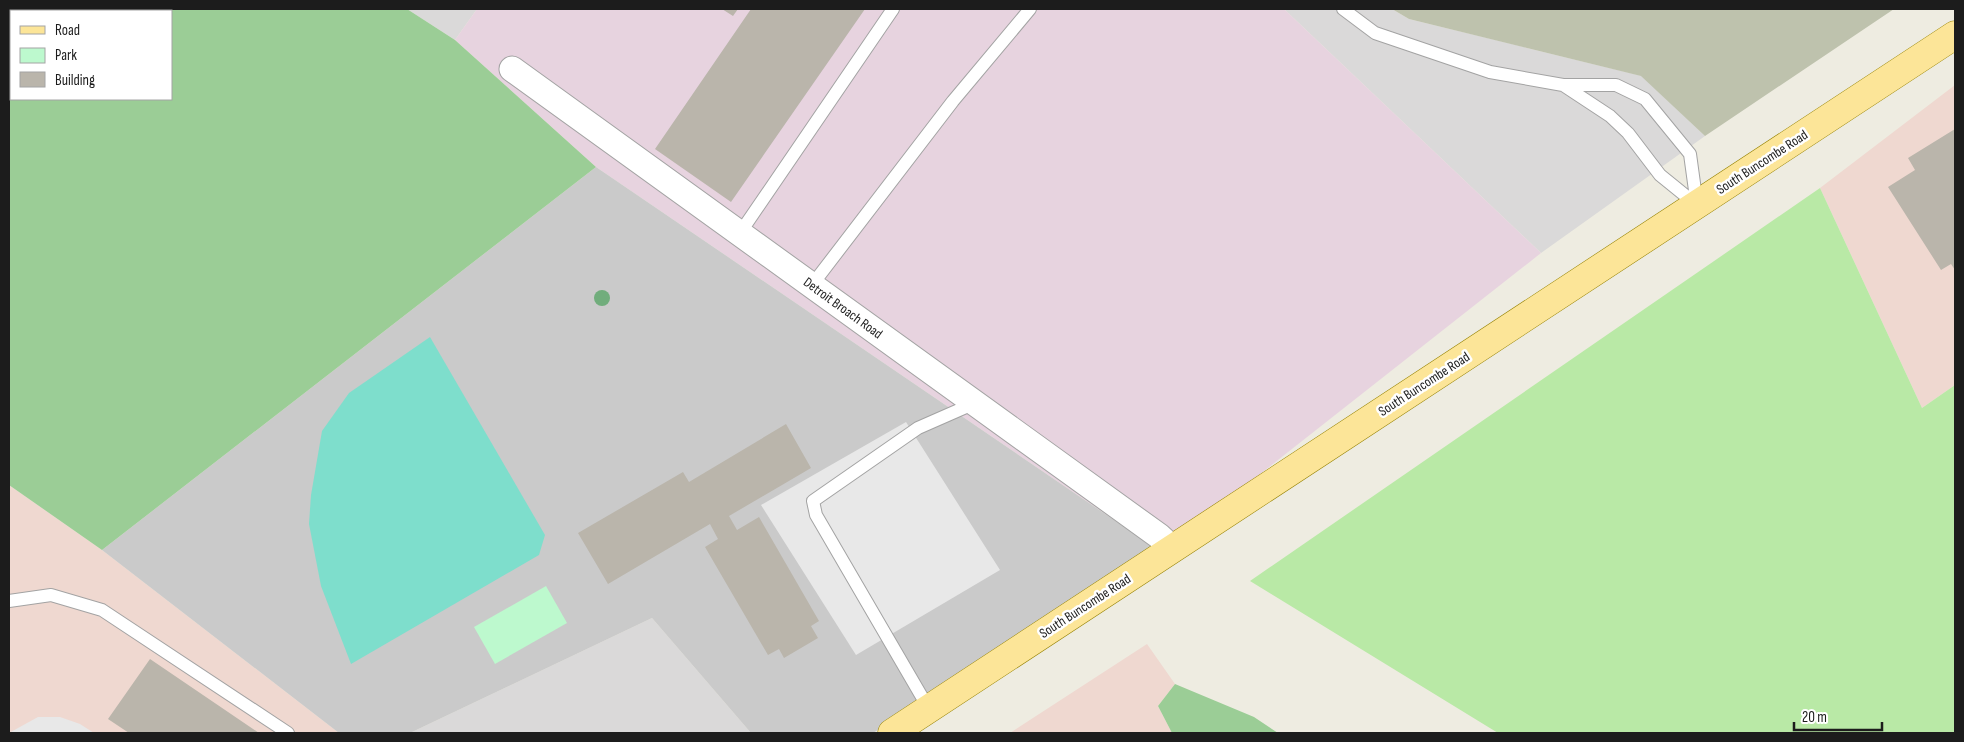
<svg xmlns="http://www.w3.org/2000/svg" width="1964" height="742" font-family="'Sofia Sans Condensed',sans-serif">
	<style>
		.residential { fill: #dad9d9 }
		.commercial { fill: #efd8d0 }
		.industrial { fill: #e7d3df }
		.religious { fill: #cacaca }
		.construction { fill: #bec2ad }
		.grass { fill: #b9e9a6 }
		.forest { fill: #9bcd96; fill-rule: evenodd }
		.park { fill: #bdf9ce }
		.pitch { fill: #7edecc }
		.parking { fill: #e8e8e8 }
		.building { fill: #bab5ab }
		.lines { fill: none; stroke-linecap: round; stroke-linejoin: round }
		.service-casing { stroke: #a3a3a3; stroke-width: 14 }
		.minor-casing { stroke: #a3a3a3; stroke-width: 27 }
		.primary-casing { stroke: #948100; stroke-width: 29 }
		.service { stroke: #fff; stroke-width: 12 }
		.minor { stroke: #fff; stroke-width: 25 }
		.primary { stroke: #fce598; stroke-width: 28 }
		.tree { fill: #71ad7c }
		.labels { text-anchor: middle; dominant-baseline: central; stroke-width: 5; stroke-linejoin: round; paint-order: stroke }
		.street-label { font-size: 14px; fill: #1c1c1c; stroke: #fff }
	</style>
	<rect width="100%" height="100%" fill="#eeece1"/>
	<path class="residential" d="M407,9h70l-22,31z
		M1284,9h108l17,10 233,57 63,60 -164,117z
		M652,618l99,115h-341z"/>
	<path class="commercial" d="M1955,85v300l-33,23 -102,-220z
		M9,485l93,65 237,183h-330z
		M1147,644l28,40 -17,22 14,27h-162z"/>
	<path class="industrial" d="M477,9h807l257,244 -380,299 -565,-385 -141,-127z"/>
	<path class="religious" d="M596,167l565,385 -288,181h-122l-99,-115 -242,115h-71l-237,-183z"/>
	<path class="construction" d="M1392,9h502l-189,127 -64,-60 -232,-57z"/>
	<path class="grass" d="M1820,188l102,220 33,-23v348h-457l-248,-152z"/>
	<path class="forest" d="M9,9h398l48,31 141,127 -494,383 -93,-65zM11,11h160v88h-160z
		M1175,684l79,33 24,16h-106l-14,-27z"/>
	<path class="park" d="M546,586l21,37 -72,41 -21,-37z"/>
	<path class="pitch" d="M430,337l115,198 -6,20 -188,109 -30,-78 -12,-62 2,-29 11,-64 27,-38z"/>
	<path class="parking" d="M906,422l94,148 -144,85 -95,-150z
		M38,717h22l20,7 14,9h-85z"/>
	<path class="building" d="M722,9h16l-5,7z
		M751,9h114l-134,193 -76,-53z
		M1955,129v141l-4,-6 -10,6 -53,-83 27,-17 -7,-12z
		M786,424l25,44 -82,48 8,14 22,-13 60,104 -8,5 7,12 -34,20 -5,-9 -11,6 -63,-108 13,-8 -8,-15 -102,60 -30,-51 105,-61 6,10z
		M150,659l109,74h-130l-21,-14z"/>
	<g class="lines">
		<g class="service-casing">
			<path id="service" d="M1343,9l32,24 115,39 73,13h53l29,14 45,55 7,51
				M1563,85l47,31 18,17 32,42 37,30
				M740,233l153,-224
				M812,285l141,-184 77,-92
				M9,601l42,-6 51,15 186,123
				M929,709l-113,-194 -3,-14 105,-73 57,-25"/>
		</g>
		<g class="minor-casing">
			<path id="minor" d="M512,69l647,467 14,13"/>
		</g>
		<g class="primary-casing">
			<path id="primary" d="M892,733l1063,-698"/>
		</g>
		<use href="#service" class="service"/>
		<use href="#minor" class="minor"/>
		<use href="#primary" class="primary"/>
	</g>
	<circle class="tree" cx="602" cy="298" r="8"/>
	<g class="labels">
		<g class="street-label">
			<text transform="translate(1762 162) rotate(-33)">South Buncombe Road</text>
			<text transform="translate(843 308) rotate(36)">Detroit Broach Road</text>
			<text transform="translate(1424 384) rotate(-33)">South Buncombe Road</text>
			<text transform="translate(1085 606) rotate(-33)">South Buncombe Road</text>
		</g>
	</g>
	<rect width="1964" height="742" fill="none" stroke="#1c1c1c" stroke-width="20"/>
	<rect x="10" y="10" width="162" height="90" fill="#ffffff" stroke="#a4a4a4"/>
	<rect x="20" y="26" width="25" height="8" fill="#fce598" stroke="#a4a4a4"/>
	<text x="55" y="35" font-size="15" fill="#1c1c1c">Road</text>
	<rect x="20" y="48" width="25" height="15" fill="#bdf9ce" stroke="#a4a4a4"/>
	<text x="55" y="60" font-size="15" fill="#1c1c1c">Park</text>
	<rect x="20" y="72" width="25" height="15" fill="#bab5ab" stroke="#a4a4a4"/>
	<text x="55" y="85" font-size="15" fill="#1c1c1c">Building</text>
	<path d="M1794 722v8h88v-8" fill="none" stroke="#1c1c1c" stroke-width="2.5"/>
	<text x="1802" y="722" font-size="15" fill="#1c1c1c" stroke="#ffffff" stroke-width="4" paint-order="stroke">20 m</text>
</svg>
